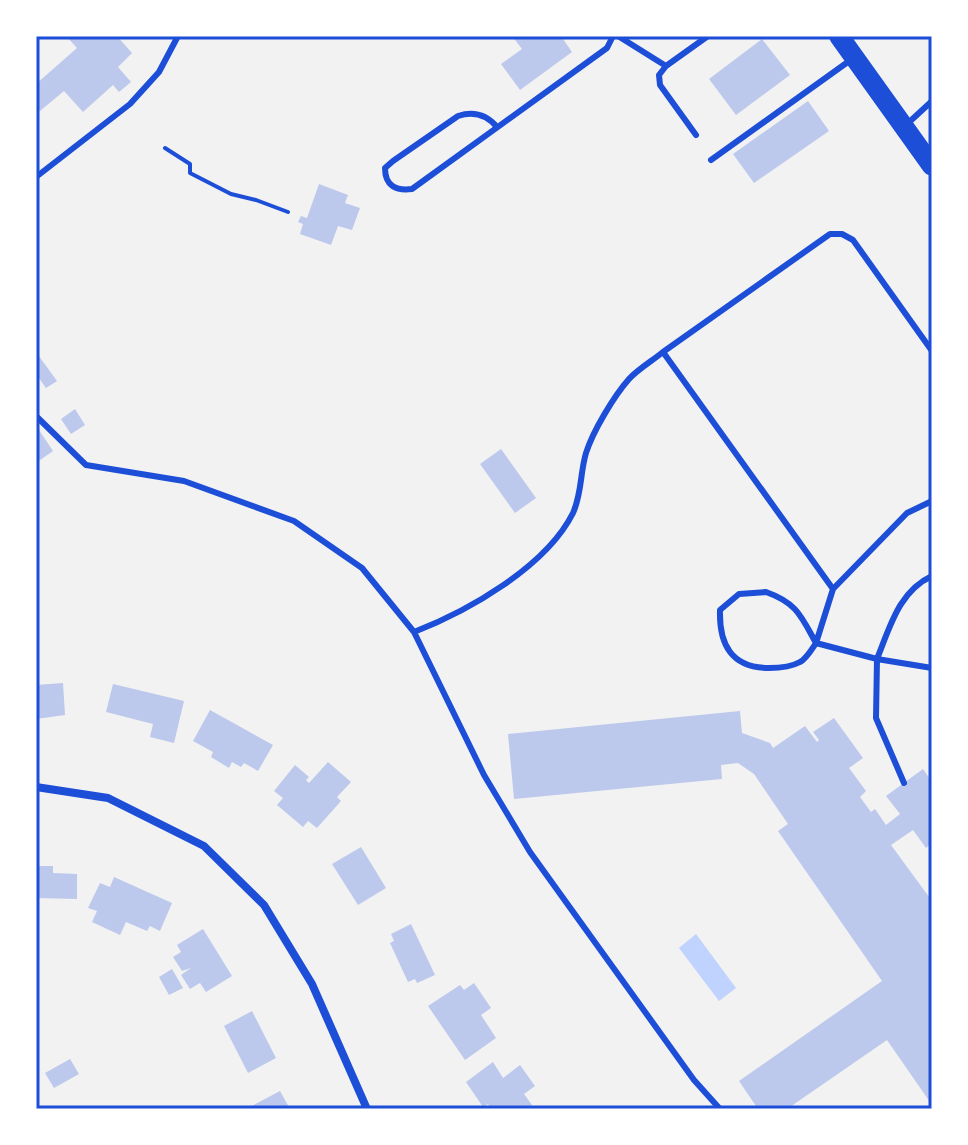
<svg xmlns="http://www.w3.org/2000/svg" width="968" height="1145" font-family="'Sofia Sans Condensed',sans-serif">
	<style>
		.water { fill: #bfd3fe }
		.building { fill: #bdc9ec }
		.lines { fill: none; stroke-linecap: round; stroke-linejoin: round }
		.path { stroke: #1d4ed8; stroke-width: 4 }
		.service { stroke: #1d4ed8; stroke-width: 6 }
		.minor { stroke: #1d4ed8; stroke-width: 8 }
		.primary { stroke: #1d4ed8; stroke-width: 20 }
		.neatline { fill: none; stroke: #1d4ed8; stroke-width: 3 }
	</style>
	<rect width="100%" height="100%" fill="#f2f2f2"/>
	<path class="water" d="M696,934l40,54 -17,13 -40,-53z"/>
	<path class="building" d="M66,36h51l15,17 -14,14 13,15 -12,10 -6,-7 -30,27 -19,-21 -24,20 -4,-5v-22l41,-36z
		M512,36h49l11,16 -52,38 -19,-26 21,-15z
		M762,39l28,36 -54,40 -27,-36z
		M808,101l21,30 -75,52 -21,-29z
		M319,184l29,11 -3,8 15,5 -8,22 -14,-4 -7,19 -31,-11 3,-10 -5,-2 3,-6 6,2z
		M36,352l21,29 -11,7 -10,-14z
		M75,409l10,16 -14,9 -10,-15z
		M39,430l14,21 -17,12v-31z
		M501,449l35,49 -21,15 -35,-49z
		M63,683l2,32 -29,4v-34z
		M113,684l71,17 -10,42 -24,-6 3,-13 -47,-12z
		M210,710l63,35 -15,26 -14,-8 -3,4 -9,-5 -3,6 -18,-11 2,-5 -20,-11z
		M740,711l2,22 28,10 3,5 32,-22 12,16 2,-2 -6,-8 21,-14 29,40 -14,10 17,23 -6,6 11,15 4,-3 11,16 14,-11 -14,-18 37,-27 9,13v61l-6,5 -13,-18 -22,15 41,56v204l-45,-65 -100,69h-29l-19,-28 143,-100 -104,-150 10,-7 -34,-50 -16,-11 -17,2 1,14 -208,20 -6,-65z
		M328,762l23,20 -14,15 4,4 -24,27 -9,-7 -5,6 -26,-22 6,-7 -9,-7 21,-26 14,12 -3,3 3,3z
		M361,847l25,41 -28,17 -26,-41z
		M38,866h15v7l24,1v25l-41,-1z
		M114,877l58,26 -12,28 -10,-5 -3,5 -21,-9 -6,13 -28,-13 5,-11 -9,-3 12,-25 10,4z
		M411,924l24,51 -18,8 -2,-4 -7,3 -18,-39 4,-2 -3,-7z
		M203,929l29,47 -26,16 -6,-9 -10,6 -9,-14 10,-7 -9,3 -9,-14 8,-5 -4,-7z
		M172,969l11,19 -14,7 -10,-18z
		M474,983l17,25 -10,7 15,23 -31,22 -37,-54 32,-21 4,5z
		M252,1011l24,47 -28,15 -24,-47z
		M70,1059l9,15 -25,14 -9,-15z
		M493,1062l10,16 17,-13 15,21 -11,8 8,11 -7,4h-34l-3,-5 -5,3 -17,-25z
		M280,1091l10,18h-44z"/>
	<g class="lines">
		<path class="path" d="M165,148l25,16v9l41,21 25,6 32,12"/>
		<path class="service" d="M618,36l48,30 42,-30
			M666,66l-7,9 1,10 36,50
			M906,125l26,-24
			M497,127c-11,-13 -24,-16 -39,-11l-65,45 -8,7c0,18 11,23 27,21l195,-141 6,-12
			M711,160l141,-101
			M36,177l94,-73 29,-32 19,-36
			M36,416l50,49 98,16 110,40 68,47 52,64 70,143 46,77 164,228 26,29
			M932,501l-25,12 -74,76 -17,54 61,16c13,-32 22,-68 55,-83
			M833,589l-170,-237 167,-118h12l11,6 79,111
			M766,592c31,11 35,24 50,51 -4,6 -10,16 -16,19 -9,5 -21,6 -31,6 -38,0 -50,-24 -49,-58l19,-16z
			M414,632c54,-21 132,-65 159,-119 9,-20 7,-40 13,-60 7,-22 28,-57 43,-74 9,-10 23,-18 34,-27
			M904,783l-28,-65 1,-59 55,9"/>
		<path class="minor" d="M36,787l72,11 96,48 60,59 48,79 55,125"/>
		<path class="primary" d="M839,36l93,130"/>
	</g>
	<rect width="968" height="1145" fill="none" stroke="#ffffff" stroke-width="76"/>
	<rect x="38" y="38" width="892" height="1069" class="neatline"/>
</svg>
